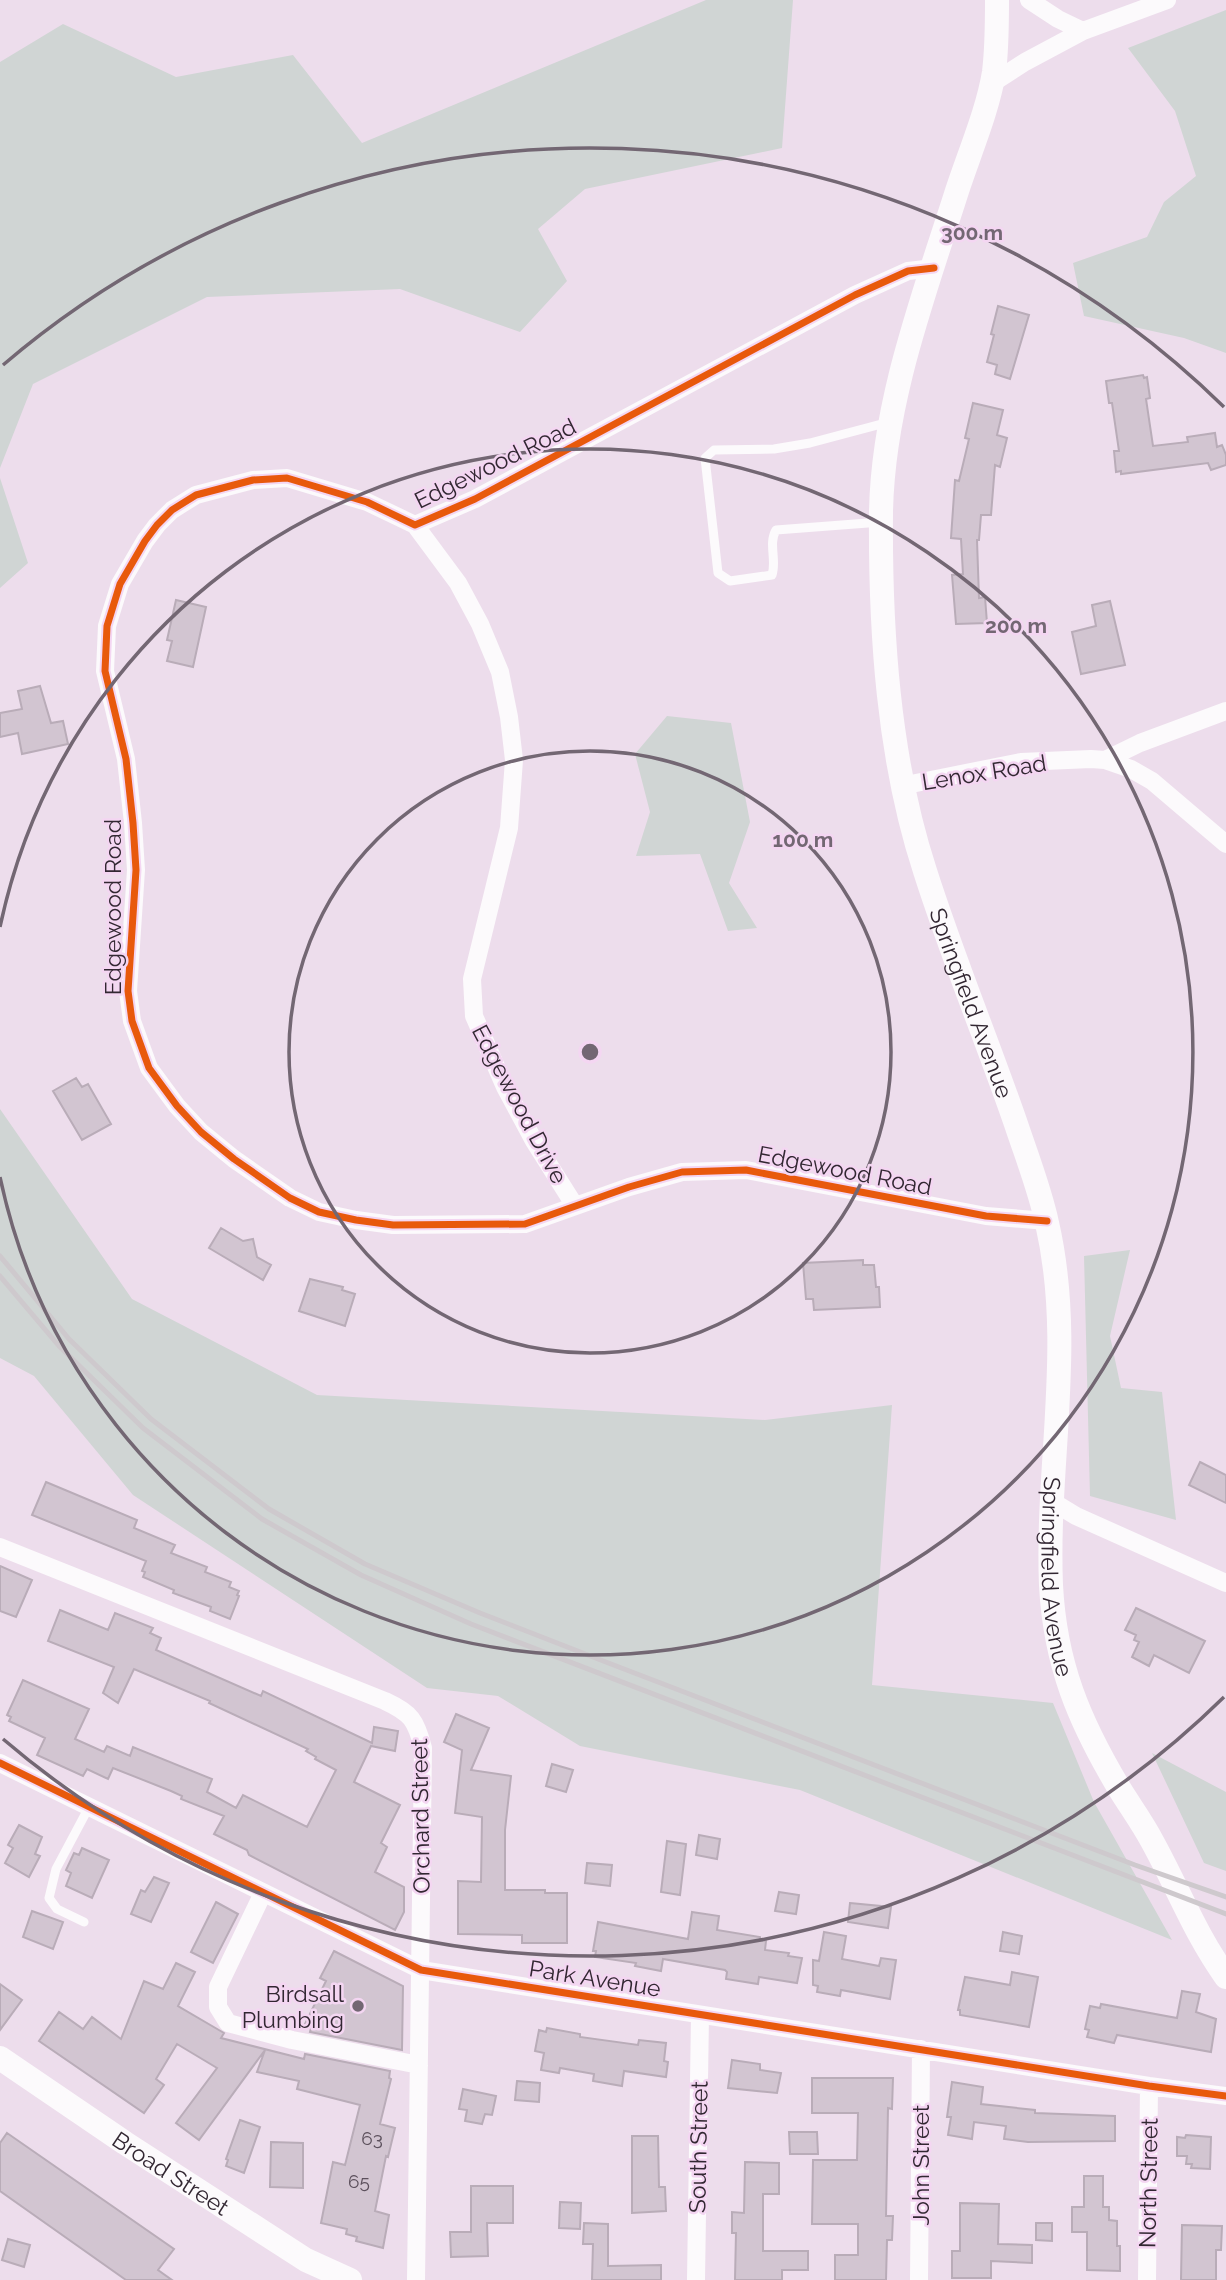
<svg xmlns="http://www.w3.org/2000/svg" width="1226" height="2280" font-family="Raleway,sans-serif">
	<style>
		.green { fill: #d0d5d4 }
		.building { fill: #d2c5d1; stroke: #b9acb8; stroke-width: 2 }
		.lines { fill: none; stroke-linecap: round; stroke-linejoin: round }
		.lane { stroke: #fcfafc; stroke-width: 9 }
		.street { stroke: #fcfafc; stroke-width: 18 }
		.secondary { stroke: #fcfafc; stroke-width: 24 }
		.rail { stroke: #cec9cd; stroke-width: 5 }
		.cycleway-casing { stroke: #f4d6f2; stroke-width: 11 }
		.cycleway { stroke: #e8590c; stroke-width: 7 }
		.ring { fill: none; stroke: #736773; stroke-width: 3.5 }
		.poi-dot { fill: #736773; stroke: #f4d6f2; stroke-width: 2.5 }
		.labels { text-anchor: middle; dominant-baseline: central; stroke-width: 5; stroke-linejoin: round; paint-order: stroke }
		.number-label { font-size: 19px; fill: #5c505c }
		.street-label { font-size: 23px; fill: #322732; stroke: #f4d6f2 }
		.poi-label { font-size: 23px; fill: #322732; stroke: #f4d6f2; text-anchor: end }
		.centre { fill: #736773; stroke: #f4d6f2; stroke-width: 3.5 }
		.ring-label { font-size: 21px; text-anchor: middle; font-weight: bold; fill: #736773; stroke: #f4d6f2; stroke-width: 5; stroke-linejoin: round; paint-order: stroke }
	</style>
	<rect width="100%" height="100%" fill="#edddec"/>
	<path class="green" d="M706,0h87l-11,148 -197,41 -47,40 29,52 -47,51 -120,-43 -193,8 -174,87 -33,84v-406l63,-38 113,53 117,-22 69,88z
		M1226,10v343l-42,-15 -100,-22 -11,-53 74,-26 17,-35 32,-26 -21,-65 -47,-63z
		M0,478l28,85 -28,25z
		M667,716l64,7 19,99 -21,61 28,45 -29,3 -28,-77 -64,2 14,-44 -15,-58z
		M0,1109l132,190 185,96 448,25 127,-15 -20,280 181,18 41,99 78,138 -372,-150 -220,-44 -82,-50 -71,-8 -294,-193 -99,-119 -34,-18z
		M1130,1250l-20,86 11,52 41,4 14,128 -86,-24 -6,-240z
		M1152,1753l74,39v79l-22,-8z"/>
	<path class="building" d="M998,306l31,9 -19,64 -15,-5 2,-9 -10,-3 7,-27 -3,-1z
		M1143,375l1,3 3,-1 3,21 -4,1 7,47 35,-4 -1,-5 28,-4 2,14 5,-2 4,10v10l-15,5 -3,-7 -87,11v-3l-5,1 -2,-21h5l-7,-48h-3l-3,-22z
		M973,403l30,7 -6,25 10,3 -7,29 -5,-2 -4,50h-10l-2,25h-2l2,58 6,-1 2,26 -31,1 -4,-49 11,-1 -2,-35 -10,-1 4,-58 4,1 10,-42 -4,-1z
		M176,600l30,7 -13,60 -26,-6 5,-20 -5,-1z
		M1110,601l15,64 -44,9 -9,-42 24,-6 -4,-21z
		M40,686l11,37 12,-2 5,23 -46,10 -4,-21 -18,4v-24l22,-4 -4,-18z
		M76,1078l6,9 6,-3 23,40 -29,16 -29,-49z
		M221,1228l22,13 10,-2 4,18 14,8 -8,15 -54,-32z
		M863,1260v5h11l2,22h3l1,20 -66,3 -1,-11h-7l-3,-36z
		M310,1279l33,8 -1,3 13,4 -10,32 -46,-15z
		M1200,1462l26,13v28l-37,-18z
		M46,1482l91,38 -3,8 41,17 -4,8 36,14 -2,5 26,10 -2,5 10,4 -2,4 2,1 -9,23 -20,-8 1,-4 -38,-14 1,-3 -31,-13 2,-5 -3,-1 4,-10 -114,-46z
		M0,1566l32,14 -16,37 -16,-6z
		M1136,1608l69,33 -16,32 -35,-18 -5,11 -17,-9 7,-15 -5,-2 2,-5 -11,-5z
		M60,1610l48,20 7,-17 38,15 -3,5 11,5 -5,12 105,46 2,-5 109,52 2,-16 24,4 -3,20 -24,-5 -17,36 46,23 -19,38 6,4 -12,25 29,15v25l-9,18 -146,-75 -2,-5 -33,-16 10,-18 -43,-17 1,-3 -11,-5 -58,-23 -5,11 -21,-10 -4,7 -46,-21 8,-17 -36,-17 2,-4 -4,-2 16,-35 66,29 -14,30 29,13 3,-6 23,10 3,-9 79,32 -5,13 29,16 7,-13 64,32 29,-57 -21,-11 1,-2 -10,-6 2,-2 -99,-46 1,-2 -76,-32 -16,34 -15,-10 11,-26 -66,-26z
		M456,1714l33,14 -18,42 40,6 -6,54v60h40v3h22v50h-45v-8l-64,-1v-53l23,1 1,-65 -27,-4 7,-63 -18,-8z
		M552,1764l21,6 -7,22 -20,-6z
		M19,1825l23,12 -7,17 5,2 -11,21 -24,-14 8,-15 -5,-3z
		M699,1835l21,4 -3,20 -21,-4z
		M667,1841l19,3 -6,51 -19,-3z
		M82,1848l27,12 -17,38 -26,-12 5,-13 -5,-3 8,-17 5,2z
		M587,1863l25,2 -2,21 -25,-3z
		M154,1877l15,6 -18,39 -20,-8 10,-24 4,2z
		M779,1892l20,3 -3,19 -21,-3z
		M216,1902l22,12 -25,49 -22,-11z
		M850,1903l41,4 -3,21 -40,-6z
		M32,1911l31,11 -10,27 -30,-12z
		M692,1912l27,4 -2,14 43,7v3l6,1 -1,9 24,3 -1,3 14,2 -5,25 -38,-6 -1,7 -32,-5 1,-7 -2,-2 -62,-11 -2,12 -26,-5 1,-3 -41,-6 1,-6h-3l5,-29 90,17z
		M824,1932l22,4 -4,23 37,7 2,-8 15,2 -6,39 -49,-9 -1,6 -23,-4 1,-6 -5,-1v-25l6,1z
		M1003,1932l19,4 -3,18 -19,-3z
		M334,1951l69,35 -1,64 -92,-18 1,-4 -7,-2 22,-45 -6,-3z
		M176,1963l19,9 -17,34 46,27 -3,5 83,21 1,-5 85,17 -1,7 2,1 -11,45 15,4 -7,29 -2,-1 -11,55 14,4 -6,33 -27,-7 1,-4 -11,-3 1,-5 -26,-6 12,-61 12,3 15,-60 -63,-16 2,-8 -42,-9 8,-22 -66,90 -23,-17 41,-55 -40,-24 -21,35 8,6 -20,28 -105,-72 20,-29 24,17 9,-12 29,22 23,-58 19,8z
		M1012,1972l26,5 -9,50 -69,-12v-5h-2l7,-33 45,8z
		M0,1984l22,16 -22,30z
		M1182,1991l18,3 -4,18 20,7 -5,33 -94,-17 -3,8 -27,-6 2,-7 -4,-1 5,-23 10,2 1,-4 76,14z
		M547,2028l33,6v3l58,8 1,-5 27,3 -2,18 4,1 -2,15 -42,-6 -2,15 -29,-5 1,-7 -34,-6 -1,5 -18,-3 3,-17 -9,-2 4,-21 7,2z
		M732,2060l28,4v6l21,3 -4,20 -49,-5z
		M812,2078h81l-1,31 -4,-1 -2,108h7l-1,24h-5l-1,40h-51v-25h23v-31h-46l1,-64h44l1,-47h-46z
		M517,2081l23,2 -1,19 -24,-2z
		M952,2082l31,5 -2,17 54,6v3l80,3v25l-87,1 -24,-3 2,-13 -32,-4 -2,17 -24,-4 3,-18h-4z
		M463,2089l33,7 -4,19 -7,-1 -3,10 -17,-3 2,-11 -8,-1z
		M240,2120l20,7 -16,46 -18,-7 2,-6 -2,-1z
		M789,2132h28l1,22h-28z
		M7,2133l167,116 -16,21 14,10h-46l-126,-89v-48z
		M1186,2135l25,2 -1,32 -19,-1 1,-4h-6l1,-8h-10v-19l8,1z
		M632,2136h26l1,51h6l1,24 -34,2z
		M271,2142l32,1v45l-33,-1z
		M745,2162l34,1v31h-16v57h45v19h-26v10h-47l1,-47h-4v-21l12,1z
		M1084,2176h19v31h6v13l8,1v25h3v25l-33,-1v-38h-15v-25h12z
		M471,2186h42v37h-26l1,33 -37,1 -1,-25h21z
		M560,2202l21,1 -1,26 -21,-1z
		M960,2203l39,1 -1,40 34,1v18l-41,-2v17h-39v-27h8z
		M584,2223l24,1v42l53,-1v15h-69l1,-36h-10z
		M1036,2223h16v18l-16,-1z
		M1182,2225l40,1 -1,24h-5v30h-35z
		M8,2239l22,6 -6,22 -22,-7z"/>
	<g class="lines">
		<path class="lane" d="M881,522l-105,8c-8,14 1,30 -4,45l-42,6 -12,-8 -13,-115 9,-8 60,-1 36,-6 79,-21
			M84,1922l-27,-13 -8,-11 7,-29 33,-62"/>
		<path class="street" d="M1029,0l29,19 25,12
			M991,84l34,-22 58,-31 84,-31
			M934,268l-26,3 -53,24 -380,204 -60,26 -48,-23 -80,-24 -34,2 -57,15 -24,15 -15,15 -12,16 -25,43 -13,42 -2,45 21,88 7,64 3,47 -8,121 4,30 17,47 28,38 24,26 33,27 56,39 29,14 37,8 37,5 132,-1 104,-37 53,-15 64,-2 240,46 61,5
			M415,525l43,58 22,41 20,48 9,45 5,43 -5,68 -37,151 2,37 31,71 29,54 41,65
			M1105,760l26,9 21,12 74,63
			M901,786l120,-24 70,-3 14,1 35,-17 86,-32
			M1053,1502l23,14 150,67
			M0,1547l385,154c26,12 31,19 38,47l-7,532
			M0,1763l421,207 728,116 77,10
			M263,1893l-45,94v20l10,16 64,17 127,25
			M696,2280l4,-265
			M919,2280l2,-231
			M1147,2280l2,-194"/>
		<g class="secondary">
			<path id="s1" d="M997,0c0,24 0,48 -3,72 -6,38 -25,82 -37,119 -33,104 -74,211 -76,321 -1,118 7,246 44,359 27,85 62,169 91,253 11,33 24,66 31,99 28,122 -1,240 4,362 4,79 28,136 68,203 11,18 23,34 33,53 26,47 42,91 74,136"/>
			<path id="s2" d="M0,2058l125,85 181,117 44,20"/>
		</g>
		<path class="rail" d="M0,1256l69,83 82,80 118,90 96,55 115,49 131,51 524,201 91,32
			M0,1276l59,70 84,82 119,91 99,56 110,49 755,290"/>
		<g class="cycleway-casing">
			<path id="cycleway" d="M934,268l-26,3 -53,24 -380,204 -60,26 -48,-23 -80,-24 -34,2 -57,15 -24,15 -15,15 -12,16 -25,43 -13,42 -2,45 21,88 7,64 3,47 -8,121 4,30 17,47 28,38 24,26 33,27 56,39 29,14 37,8 37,5 132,-1 104,-37 53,-15 64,-2 240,46 61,5
				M0,1763l421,207 728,116 77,10"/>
		</g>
		<use href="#cycleway" class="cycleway"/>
	</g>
	<g class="ring">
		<circle cx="590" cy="1052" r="301"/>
		<path d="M0 927A603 603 0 1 1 0 1177"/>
		<path d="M1224 1697A904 904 0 0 1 3 1739M3 365A904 904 0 0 1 1224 407"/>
	</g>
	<circle class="poi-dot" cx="358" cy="2006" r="7"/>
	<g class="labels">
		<g class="number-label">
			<text x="372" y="2138">63</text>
			<text x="359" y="2181">65</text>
		</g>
		<g class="street-label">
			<text transform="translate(495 463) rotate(-26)">Edgewood Road</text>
			<text transform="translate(984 772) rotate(-9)">Lenox Road</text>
			<text transform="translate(112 907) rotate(-90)">Edgewood Road</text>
			<text stroke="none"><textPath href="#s1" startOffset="1031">Springfield Avenue</textPath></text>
			<text transform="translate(520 1104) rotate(62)">Edgewood Drive</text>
			<text transform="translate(845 1170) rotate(11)">Edgewood Road</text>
			<text stroke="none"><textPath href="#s1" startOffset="1619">Springfield Avenue</textPath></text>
			<text transform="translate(420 1816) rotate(-91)">Orchard Street</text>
			<text transform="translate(595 1978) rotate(9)">Park Avenue</text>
			<text transform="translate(698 2147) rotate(-89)">South Street</text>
			<text transform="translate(920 2165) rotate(-90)">John Street</text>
			<text stroke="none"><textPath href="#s2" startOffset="206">Broad Street</textPath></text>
			<text transform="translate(1148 2183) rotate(-89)">North Street</text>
		</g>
		<g class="poi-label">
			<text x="344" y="1993">Birdsall<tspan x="344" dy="26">Plumbing</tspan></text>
		</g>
	</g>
	<circle cx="590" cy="1052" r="10" class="centre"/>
	<g class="ring-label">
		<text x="972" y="240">300 m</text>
		<text x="1016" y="633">200 m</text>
		<text x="803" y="847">100 m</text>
	</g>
</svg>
